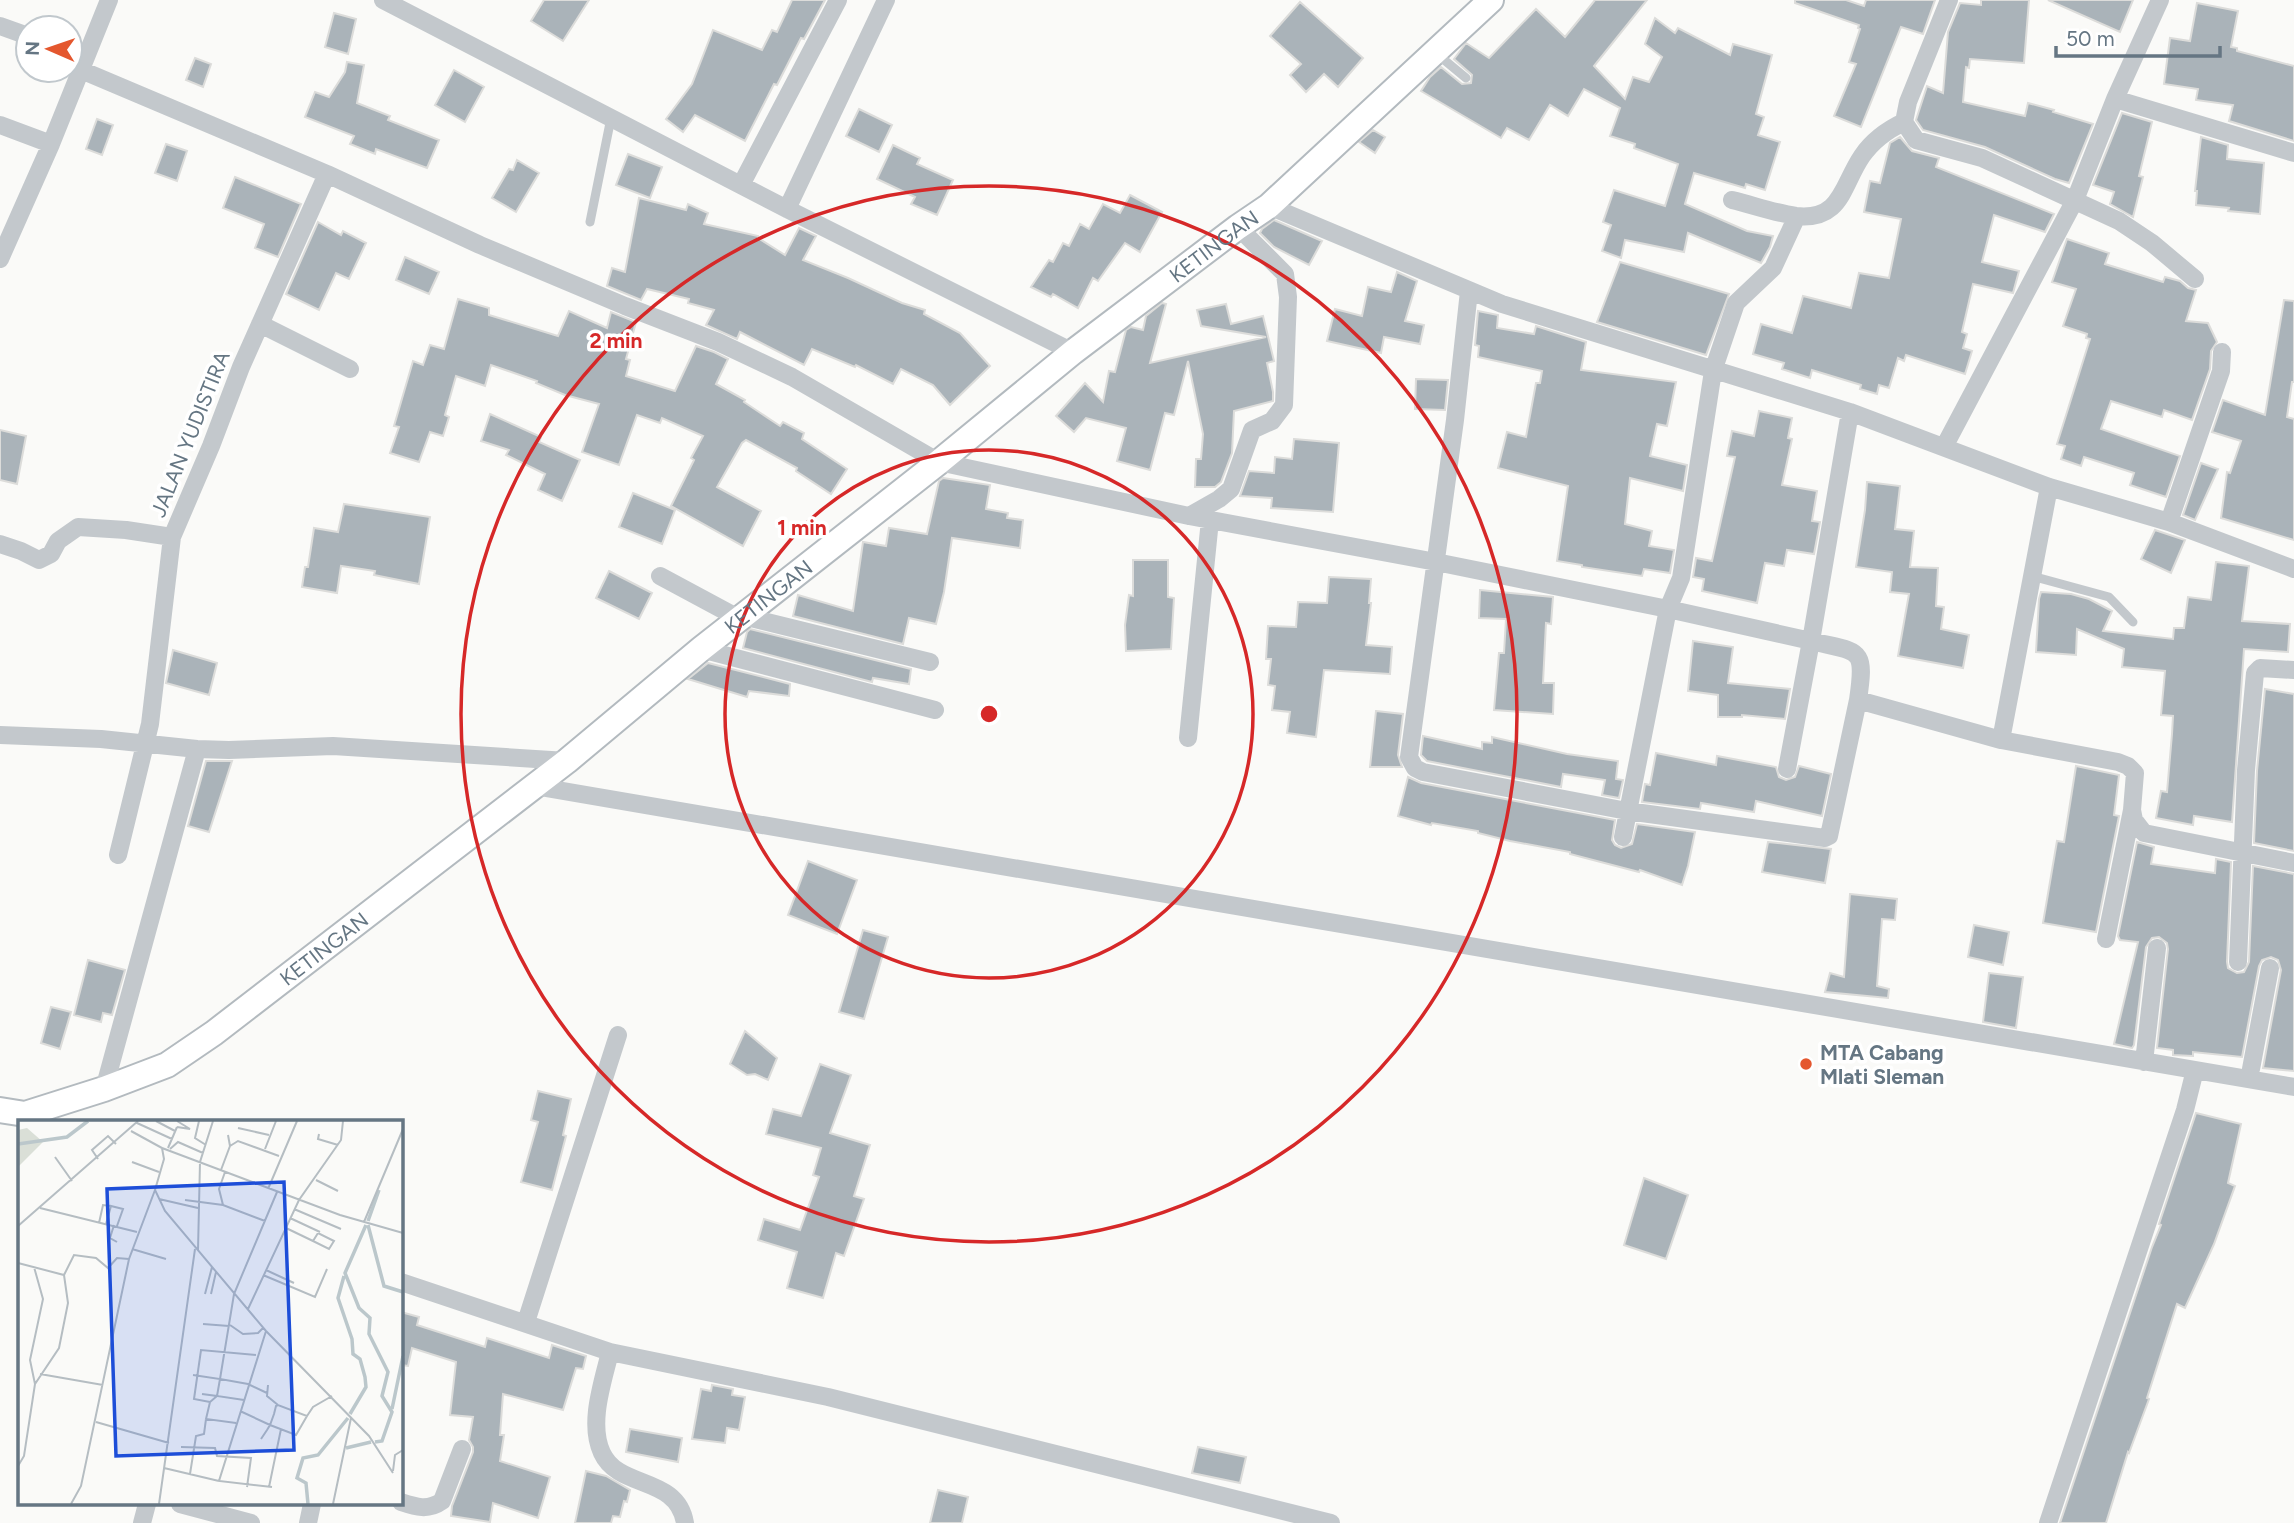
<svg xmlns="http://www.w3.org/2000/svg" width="2294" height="1523" font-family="Figtree,sans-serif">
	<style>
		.building { fill: #aab3b9; stroke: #dcdcda; stroke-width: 2 }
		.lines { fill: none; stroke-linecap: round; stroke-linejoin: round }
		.secondary-casing { stroke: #b3babf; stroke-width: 28 }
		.lane { stroke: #c3c8cc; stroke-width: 9 }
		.street { stroke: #c3c8cc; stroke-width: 18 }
		.secondary { stroke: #fff; stroke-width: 24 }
		.ring { fill: none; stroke: #d62828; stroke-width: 3.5 }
		.poi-dot { fill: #e4572e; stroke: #fff; stroke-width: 2.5 }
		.labels { text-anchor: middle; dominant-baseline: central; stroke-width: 7; stroke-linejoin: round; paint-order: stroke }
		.street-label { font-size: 21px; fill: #657683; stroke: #fff }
		.poi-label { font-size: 21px; font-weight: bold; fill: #657683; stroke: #fff; text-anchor: start }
		.inset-river { fill: none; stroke: #bbc7cb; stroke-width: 3.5 }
		.inset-road { fill: none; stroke: #b5bdc2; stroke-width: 2 }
		.view { fill: #1d4ed8; fill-opacity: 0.15; stroke: #1d4ed8; stroke-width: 3.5 }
		.inset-edge { fill: none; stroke: #657683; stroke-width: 3.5 }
		.centre { fill: #d62828; stroke: #fff; stroke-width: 3.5 }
		.ring-label { font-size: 21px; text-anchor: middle; font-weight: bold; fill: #d62828; stroke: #fff; stroke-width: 7; stroke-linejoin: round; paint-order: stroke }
	</style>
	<rect width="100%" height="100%" fill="#fafaf8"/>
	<path class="building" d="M544,0h45l-26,41 -32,-20z
		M792,0h33l-21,39 -3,-1 -24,47 -3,-1 -29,57 -50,-26 -12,17 -17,-13 26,-35 21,-54 49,20 10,-20 5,2z
		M1595,0h52l-53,66 31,33 8,-22 16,5 13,-25 -17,-13 10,-26 20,15 3,-5 52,27 3,-11 39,11 -16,59 8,3 -6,18 22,7 -15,48 -19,-6 -1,4 -51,-15 -9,31 62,27 26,5 -3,11 -9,16 -73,-30 -4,19 -59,-12 -4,18 -19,-7 9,-26 -8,-3 11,-32 51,16 13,-42 -44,-16 1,-4 -25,-8 10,-28 -36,-19 -16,27 -18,-11 -21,35 -22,-12 -6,10 -80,-47 9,-14 11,-10 21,17 9,-1 1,-8 -18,-16 12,-16 23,15 47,-49 29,28z
		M1795,0h51l18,6 2,-6h69l-12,34 -22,-7 -40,100 -27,-11 22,-52 -7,-2 11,-33 -2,-1 1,-3 -64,-22z
		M1981,0h48l-5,63 -54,-4 -1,9 -3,-1 -3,35 62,14 3,-13 26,7 -1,2 40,12 -24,59 -14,-4 -70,-32 -62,-17 -7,-10 11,-34 16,7 5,-61 12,-29 21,2z
		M2048,0h85l-13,32z
		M1300,2l63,56 -25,29 -14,-13 -18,18 -16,-17 11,-11 -31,-28z
		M2197,3l41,8 -7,36 6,1v3l57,15v75l-65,-20 4,-16 -37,-5 2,-11 -34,-5 6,-46 20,3z
		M334,13l22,6 -8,35 -23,-7z
		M195,58l16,6 -8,23 -17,-7z
		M347,62l17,3 -7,38 33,13 -2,4 51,20 -12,28 -51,-19 -1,5 -25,-10 4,-8 -49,-19 10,-25 14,5 16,-25z
		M454,70l30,17 -19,35 -30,-17z
		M859,109l33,16 -13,27 -33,-16z
		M2122,113l30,9 -13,54 4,1 -10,40 -23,-13 4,-12 -21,-7z
		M97,119l16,6 -11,30 -16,-6z
		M1373,130l12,7 -10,16 -16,-11z
		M1900,137l12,14 27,7 -3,9 118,47 -9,18 -51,-17 -12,47 37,9 -6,22 -40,-9 -11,48 5,2 -4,14 9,3 -7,23 -59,-19 -2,6 -6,-3 -9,30 -10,-3 -2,9 -17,-5 1,-4 -49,-15 -2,8 -28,-9 2,-6 -31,-9 8,-30 31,9 11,-37 48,12 8,-35 30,5 12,-59 -37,-7 6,-31 10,2 10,-40z
		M2201,137l27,8 -1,14 37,4 -4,51 -32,-3 1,-3 -33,-3 1,-14h-2z
		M166,144l21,7 -10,30 -22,-8z
		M893,145l27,13 -3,6 36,16 -16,35 -26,-11 4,-7 -38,-18z
		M628,154l34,13 -12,31 -34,-13z
		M517,160l22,13 -23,39 -24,-14 17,-29 4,1z
		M235,177l66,27 -23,53 -23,-9 9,-24 -41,-16z
		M1130,195l32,17 -22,40 -15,-9 -27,38 -5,-3 -15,30 -25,-14 -2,3 -20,-10 18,-27 4,2 10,-19 6,3 11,-22 9,5 14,-25 17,9z
		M639,198l47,12 2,-6 20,9 -4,11 54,12v2l27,17 14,-27 17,8 -13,24 45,18 54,25 23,7 -1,4 36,19 30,33 -40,39 -17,-20 -32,-16 -8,15 -37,-19 -1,2 -43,-18 -8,16 -64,-33 -3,7 -31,-14 8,-15 -26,-7 1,-4 -42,-10 -6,11 -34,-14 5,-18 13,4z
		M1274,220l48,21 -13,24 -35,-18 -14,-14 2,-4z
		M318,222l23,13 2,-4 23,12 -17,36 -13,-6 -17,37 -33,-16z
		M2067,239l42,14 -4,11 58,18 2,-5 15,4 8,7 8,2 -10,31 22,2 9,19 -6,9 -1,18 -18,51 -28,-10 -2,7 -51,-16 -10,28 79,27 -14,41 -36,-12 4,-12 -50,-16 -3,9 -20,-7 4,-13 -8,-2 33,-105 -4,-1 1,-4 -24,-8 13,-37 -24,-7z
		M405,257l34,15 -10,22 -33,-14z
		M1620,262l109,32 -23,61 -109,-33z
		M1397,272l20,9 -12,40 19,4 -4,19 -36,-7 -3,16 -54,-12 8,-32 27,7 6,-29 23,5z
		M458,299l31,9v7l69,21 11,-25 38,17 4,-16 25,10 -10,37 4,1 -4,16 49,15 21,-45 18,6 14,7 -12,25 29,16 -1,2 36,24 3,-4 21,11 -2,6 45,30 -16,25 -35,-23 1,-3 -51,-28 -4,3 -25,44 44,24 -18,35 -72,-40 23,-46 -3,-2 12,-22 -41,-18 -2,5 -23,-8 -18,50 -37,-13 17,-48 -34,-9 -29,-12 1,-2 -46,-16 -6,21 -29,-10 -11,39 4,2 -6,19 -13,-4 -11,30 -29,-9 9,-26 -5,-1 19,-65 10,4 7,-20 14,4z
		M2284,300l10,1v81h-2l-5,35 7,2v121l-73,-22 6,-46 3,1 11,-32 -29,-9 11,-32 42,15z
		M1162,303l4,1 -16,59 116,-26 -65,-11 -4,-16 29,-6 5,20 32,-8 11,45 -7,2 6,29v9l-39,10 -2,42 -11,29 -6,5h-20l1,-28h5l2,-25 -15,-73 -14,54 -9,-2 -15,57 -33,-9 9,-33 -40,-10 -12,14 -18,-16 29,-33 18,19 6,-31 6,1 11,-42 5,-3 12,3 3,-14z
		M1478,311l20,4 -1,13 37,6 2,-8 50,16 -5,28 95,12 -9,44 -10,-2 -7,32 37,9 -4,26 -53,-13 -5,46 27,7 -3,15 25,4 -4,23 -26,-4 -2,7 -60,-9v-2l-25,-4 11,-75 -70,-18 9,-36 19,5 10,-54h4l2,-12 -64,-14 1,-11 -4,-1z
		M1416,379l32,1 -3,30 -30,-1z
		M1759,411l33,7 -4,20 4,1 -10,46 35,6 -5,30 8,1 -6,32 -27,-4 -3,16 -19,-3 -8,40 -55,-12 2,-12 -11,-2 3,-19 16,3 23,-104 -8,-1 5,-25 22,5z
		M490,414l51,23 -2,5 41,18 -18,41 -24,-11 7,-16 -39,-19 3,-5 -28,-9z
		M0,430l26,6 -9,48 -17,-4z
		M1294,439l45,4 -6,69 -62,-4 1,-10 -32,-2 9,-25 25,2 1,-16 17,2z
		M2201,463l17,6 -23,51 -12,-5z
		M943,478l47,7 -4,24 22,4 -1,5 16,2 -3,28 -68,-10 -8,54 -8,32 -27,-6 -6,26 -110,-28 5,-21 55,16 10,-69 23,4 3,-18 38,6 12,-53z
		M1867,482l33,4 -5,43 19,2 -4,36 28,1 -2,38 8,1 -3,22 28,6 -6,33 -65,-12 11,-62 -19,-2 2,-20 -36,-5 9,-57z
		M633,493l42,17 -13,34 -43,-17z
		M344,504l86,13 -11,67 -45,-9 1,-4 -34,-5 -4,27 -35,-6 3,-20h3l6,-39 24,4z
		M2155,530l30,10 -14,33 -30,-14z
		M1133,560h35v37l6,1 -3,51 -45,2 -1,-26 4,-30 4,1z
		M2216,562l33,4 -7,55 48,3 -2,28 -44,-3 -12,173 -38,-6 -1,9 -37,-7 5,-27 6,1 5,-58 1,-18 -12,-1 4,-44 -43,-4 2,-18 -47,-20 -1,26 -40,-3 3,-53 2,-7 30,2 18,5 23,12 -9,20 70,8 1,-11h10l4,-31 23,3z
		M609,571l43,22 -13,26 -43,-21z
		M1329,577l42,2 -2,24h2l-5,42 26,2 -2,27 -66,-4 -8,67 -29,-4 3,-21 -18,-2 3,-24 -7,-1 3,-26h-5l2,-33 28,1 2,-25 29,1z
		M1480,590l73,7 -2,27 -5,-1 -3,60h11l-1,31 -59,-4 5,-57h5l2,-34 -27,-1z
		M750,629l161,40 -2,15 -36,-6 -1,4 -129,-34 4,-16z
		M1693,641l40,6 -5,36 62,6 -5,30 -43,-4v2h-24v-22l-30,-4z
		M173,650l44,13 -8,32 -43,-12z
		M708,663l82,21 -1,12 -40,-5 -2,6 -59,-18z
		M2265,689l29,5v157l-40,-8 3,-72z
		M1376,711l27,3 -5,41 4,12h-32z
		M1423,736l59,13v-7l10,1v-6l75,17 51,7 -2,18 7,1 -4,18 -17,-3 3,-15 -42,-6 -2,13 -134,-26 -6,-6z
		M1656,753l60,12 1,-9 59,11 3,10 7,3 9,-3 4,-11 32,8 -9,42 -66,-15 -2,11 -53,-9 -1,6 -58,-7 3,-18 5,1z
		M206,761h26l-23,71 -21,-6z
		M2076,766l43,9 -5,40 5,1 -23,116 -53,-9 14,-82 7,1z
		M1408,777l13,6 194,37 -3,20 3,5 6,3 11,-4 5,-20 58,8 -7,34 -6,19 -42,-15 -1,2 -69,-18v-2l-60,-11 -32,-8v-2l-46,-8 -1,2 -33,-9z
		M1768,842l63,7 -6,34 -63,-11z
		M2137,842l17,5 -3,17 64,9 1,-14 15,3 -4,100 1,6 9,5 7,-1 5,-10 4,-96 41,8v197l-31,-3 18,-98 -3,-10 -7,-3 -9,3 -3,6 -17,91 -49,-5v4l-20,-1v-5l-16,-2 11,-99 -1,-6 -8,-6 -7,1 -6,9 -12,98 -2,3 -18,-4 24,-102 -18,-2 -2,-4z
		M808,861l49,19 -20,54 -49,-19z
		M1850,894l47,5 -2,21 -13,-1 -5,67 12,3 -1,9 -63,-6 5,-19 14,4z
		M1974,925l35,7 -6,33 -35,-8z
		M863,930l25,7 -24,82 -25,-7z
		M88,960l37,10 -13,45 -9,-2 -2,9 -27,-7z
		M1989,973l34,4 -7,51 -33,-6z
		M51,1007l20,5 -11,37 -19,-6z
		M745,1031l32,27 -9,22 -13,-6 -8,1 -17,-11z
		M820,1064l31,11 -21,58 40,12 -16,51 10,3 -20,57 -8,-3 -13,45 -36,-10 10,-36 -39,-12 6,-21 36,11 19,-53 -6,-2 8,-27 -55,-14 7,-25 28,7z
		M538,1091l33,8 -8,36 3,1 -14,54 -31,-8 17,-60 -7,-2z
		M2196,1113l45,11 -13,59 7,3 -21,58 -29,64 -8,-4 -30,94 2,1 -20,54 -1,-1 -22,71h-46l92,-276 9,-22 -2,-1z
		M1644,1178l44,17 -22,64 -42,-14z
		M401,1312l18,5 -2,8 68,22 2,-9 62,20 3,-13 34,11 -3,13 -7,-1 -13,42 -60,-16 -3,41h4l-4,26 50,16 -12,41 -45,-15 -3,19 -39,-6 1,-10 21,-54v-5l-4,-7 4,-23 -23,-2 6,-53 -44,-14 -4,18 -7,-1z
		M712,1385l21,4 -1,6 13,2 -6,33 -12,-2 -2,15 -33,-4 9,-50 10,2z
		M630,1429l52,9 -4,24 -52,-10z
		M1198,1447l48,10 -6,26 -48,-10z
		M586,1471l20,5 24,14 -3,12 -3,-1 -4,16 -7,-1 -2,7h-36z
		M938,1490l30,7 -6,26h-32z"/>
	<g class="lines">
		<g class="secondary-casing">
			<g id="secondary">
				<path id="s1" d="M0,1110l25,4 79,-25 63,-24 47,-32 353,-272 134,-112 238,-187 134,-110 165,-125 31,-21 222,-206"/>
			</g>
		</g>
		<path class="lane" d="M1437,54l29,24
			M590,222l21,-104
			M2032,576l77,21 24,25"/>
		<path class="street" d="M383,0l404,209 286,143
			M1949,0l-41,102 -4,20 12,18 66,18 137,63 33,22 43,36
			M0,26l28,10
			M81,70l246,104 153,71 145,61 93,36 74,35 147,85 250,54 247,46 232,47 13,-31 32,-207 23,-68 37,-35 24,-52
			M2115,99l179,54
			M0,125l51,19
			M741,185l97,-185
			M1732,200c21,5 43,13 64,16 46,5 46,-31 66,-60 11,-16 25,-26 42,-34
			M1269,206l233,98 348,108 199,75 120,35 125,47
			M787,209l99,-209
			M0,259l51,-115 58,-144
			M1469,291l-14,129 -46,337 6,11 8,4 204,39 198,27 4,-2 29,-136
			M260,324l90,45
			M1944,447l131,-247 40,-101 45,-99
			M1189,516l30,-17 12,-10 21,-59 20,-9 12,-16 4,-108 -3,-23 -47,-47
			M2169,522l52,-151 1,-19
			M0,544l21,7 18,9 12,-6 7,-13 20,-14 48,3 46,7
			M660,576l80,43
			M743,616l187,46
			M701,649l234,61
			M0,735l101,4 96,10 32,1 104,-4 234,15
			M1188,738l22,-218
			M2001,740l117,22 10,4 7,7 -3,37 -26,129
			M1787,769l24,-128c49,12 55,5 47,59l143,40 48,-253
			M534,786l1760,301
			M2132,810l2,10 10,13 150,30
			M1623,837l45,-228 143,32 39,-229
			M118,855l32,-131 22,-187 39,-91 30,-79 86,-193
			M2238,962l8,-192 9,-97 5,-5 34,2
			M2144,1062l13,-114
			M2251,1069l19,-101
			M104,1089l93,-340
			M401,1282l209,70 218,45 503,126
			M526,1322l92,-287
			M610,1352c-7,30 -22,71 -8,101 17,37 75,22 83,70
			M401,1502c15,5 27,9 41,-1l20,-52
			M180,1504l71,19
			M142,1523l5,-19
			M308,1523l4,-19
			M2048,1523l137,-413 10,-40"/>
		<use href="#secondary" class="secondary"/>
	</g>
	<g class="ring">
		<circle cx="989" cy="714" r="264"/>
		<circle cx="989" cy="714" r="528"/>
	</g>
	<circle class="poi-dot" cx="1806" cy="1064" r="7"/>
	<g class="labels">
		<g class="street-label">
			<text stroke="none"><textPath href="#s1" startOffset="1505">KETINGAN</textPath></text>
			<text transform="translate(190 434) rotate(-68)">JALAN YUDISTIRA</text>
			<text stroke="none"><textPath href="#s1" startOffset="938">KETINGAN</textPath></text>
			<text stroke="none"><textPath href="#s1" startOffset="371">KETINGAN</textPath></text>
		</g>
		<g class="poi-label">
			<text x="1820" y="1052">MTA Cabang<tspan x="1820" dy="24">Mlati Sleman</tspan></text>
		</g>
	</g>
	<g transform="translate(18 1120)">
		<rect width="385" height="385" fill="#fafaf8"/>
		<path d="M9,8l16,14 -25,25v-37z" fill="#dadfd7"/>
		<path class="inset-river" d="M0,24l49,-7 21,-16M350,101l11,-31M348,105l-21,48 14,35 11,10 -1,16 19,38 -6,24 10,16 -10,29 -7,1M350,105l16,61 19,6M326,156l-6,22 14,41 1,15 7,5 5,18 1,10 -16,27M374,289l11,-53M328,328l25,-6M290,384l-2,-21 -9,-5 6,-20 15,-3 30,-37"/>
		<path class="inset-road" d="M138,1l19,10M181,1l-4,17 11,7M119,3l35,16M159,7l13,2 -13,-8M220,8l31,7M113,11l31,17 2,11 -9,31 10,21 101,120 103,105 24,37M301,14l-1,5 20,6M212,26l8,-5 41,15M144,28l178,67 63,18M150,28l9,-21M152,29l8,-7 25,11M247,29l11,-28M37,37l17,24M80,39l-6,-9 16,-14 8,8M114,42l27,10M203,50l9,-24 -2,-11M298,60l22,11M250,69l29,-68M141,79l39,9M167,80l38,5 42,16M205,85l-4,-16 6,-17M22,88l97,24M276,89l47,20M272,98l30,14M346,102l39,-93M81,103l4,-18 8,1M88,104l5,-18 12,3 -6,17M96,105l-4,13 7,4M0,106l120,-105M268,108l27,13 16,8 5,-8 -16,-8 -5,8M114,129l34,10M180,130l2,-88 13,-41M0,143l46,12 10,-20 22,3 12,10 9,-10 12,1M248,150l28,13M245,155l52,22 12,-28M187,174l7,-27M193,174l5,-22M230,189l51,-109 42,-60 2,-19M185,204l26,2M212,205l13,9 15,-1 5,-5M248,211l-47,150 53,6M22,254l63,11M175,255l27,4 -3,17 27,4M17,264l24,-36 9,-45 -4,-28M250,265l-1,11 11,9M249,273l-19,-9 -28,-5 14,-85 43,-102M184,274l15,2 -7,6 -4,17 30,4M192,282l-16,-3 7,-49 55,5M222,291l30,14 26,10 11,-19 -29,-11 -2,1 -2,8 -4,11 -3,5 -6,9M289,296l6,-9 19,-11M78,302l73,21M163,327l34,1 2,8 34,2 -4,29M0,346l6,-10 11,-72 -5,-24 13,-61 -9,-32M146,348l55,13M375,351l2,-16 8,-5M172,354l6,-38 8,-2 2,-15M251,367l12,-58M53,384l10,-18 48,-227 26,-69M141,384l36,-255M315,384l18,-86"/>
		<path class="view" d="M266,62l10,268 -178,6 -9,-267z"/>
		<rect width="385" height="385" class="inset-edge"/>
	</g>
	<circle cx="989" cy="714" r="10" class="centre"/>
	<g class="ring-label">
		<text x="616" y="348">2 min</text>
		<text x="802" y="535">1 min</text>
	</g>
	<g transform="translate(49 49) rotate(272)"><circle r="33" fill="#ffffff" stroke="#c1c8cd" stroke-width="2"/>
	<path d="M0-5L12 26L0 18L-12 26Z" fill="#e4572e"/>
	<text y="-10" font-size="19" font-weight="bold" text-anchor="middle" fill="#657683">N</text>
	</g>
	<path d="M2056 46v10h164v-10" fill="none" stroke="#657683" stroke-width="3.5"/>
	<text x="2066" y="46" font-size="21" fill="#657683" stroke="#ffffff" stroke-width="5" paint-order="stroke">50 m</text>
</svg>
